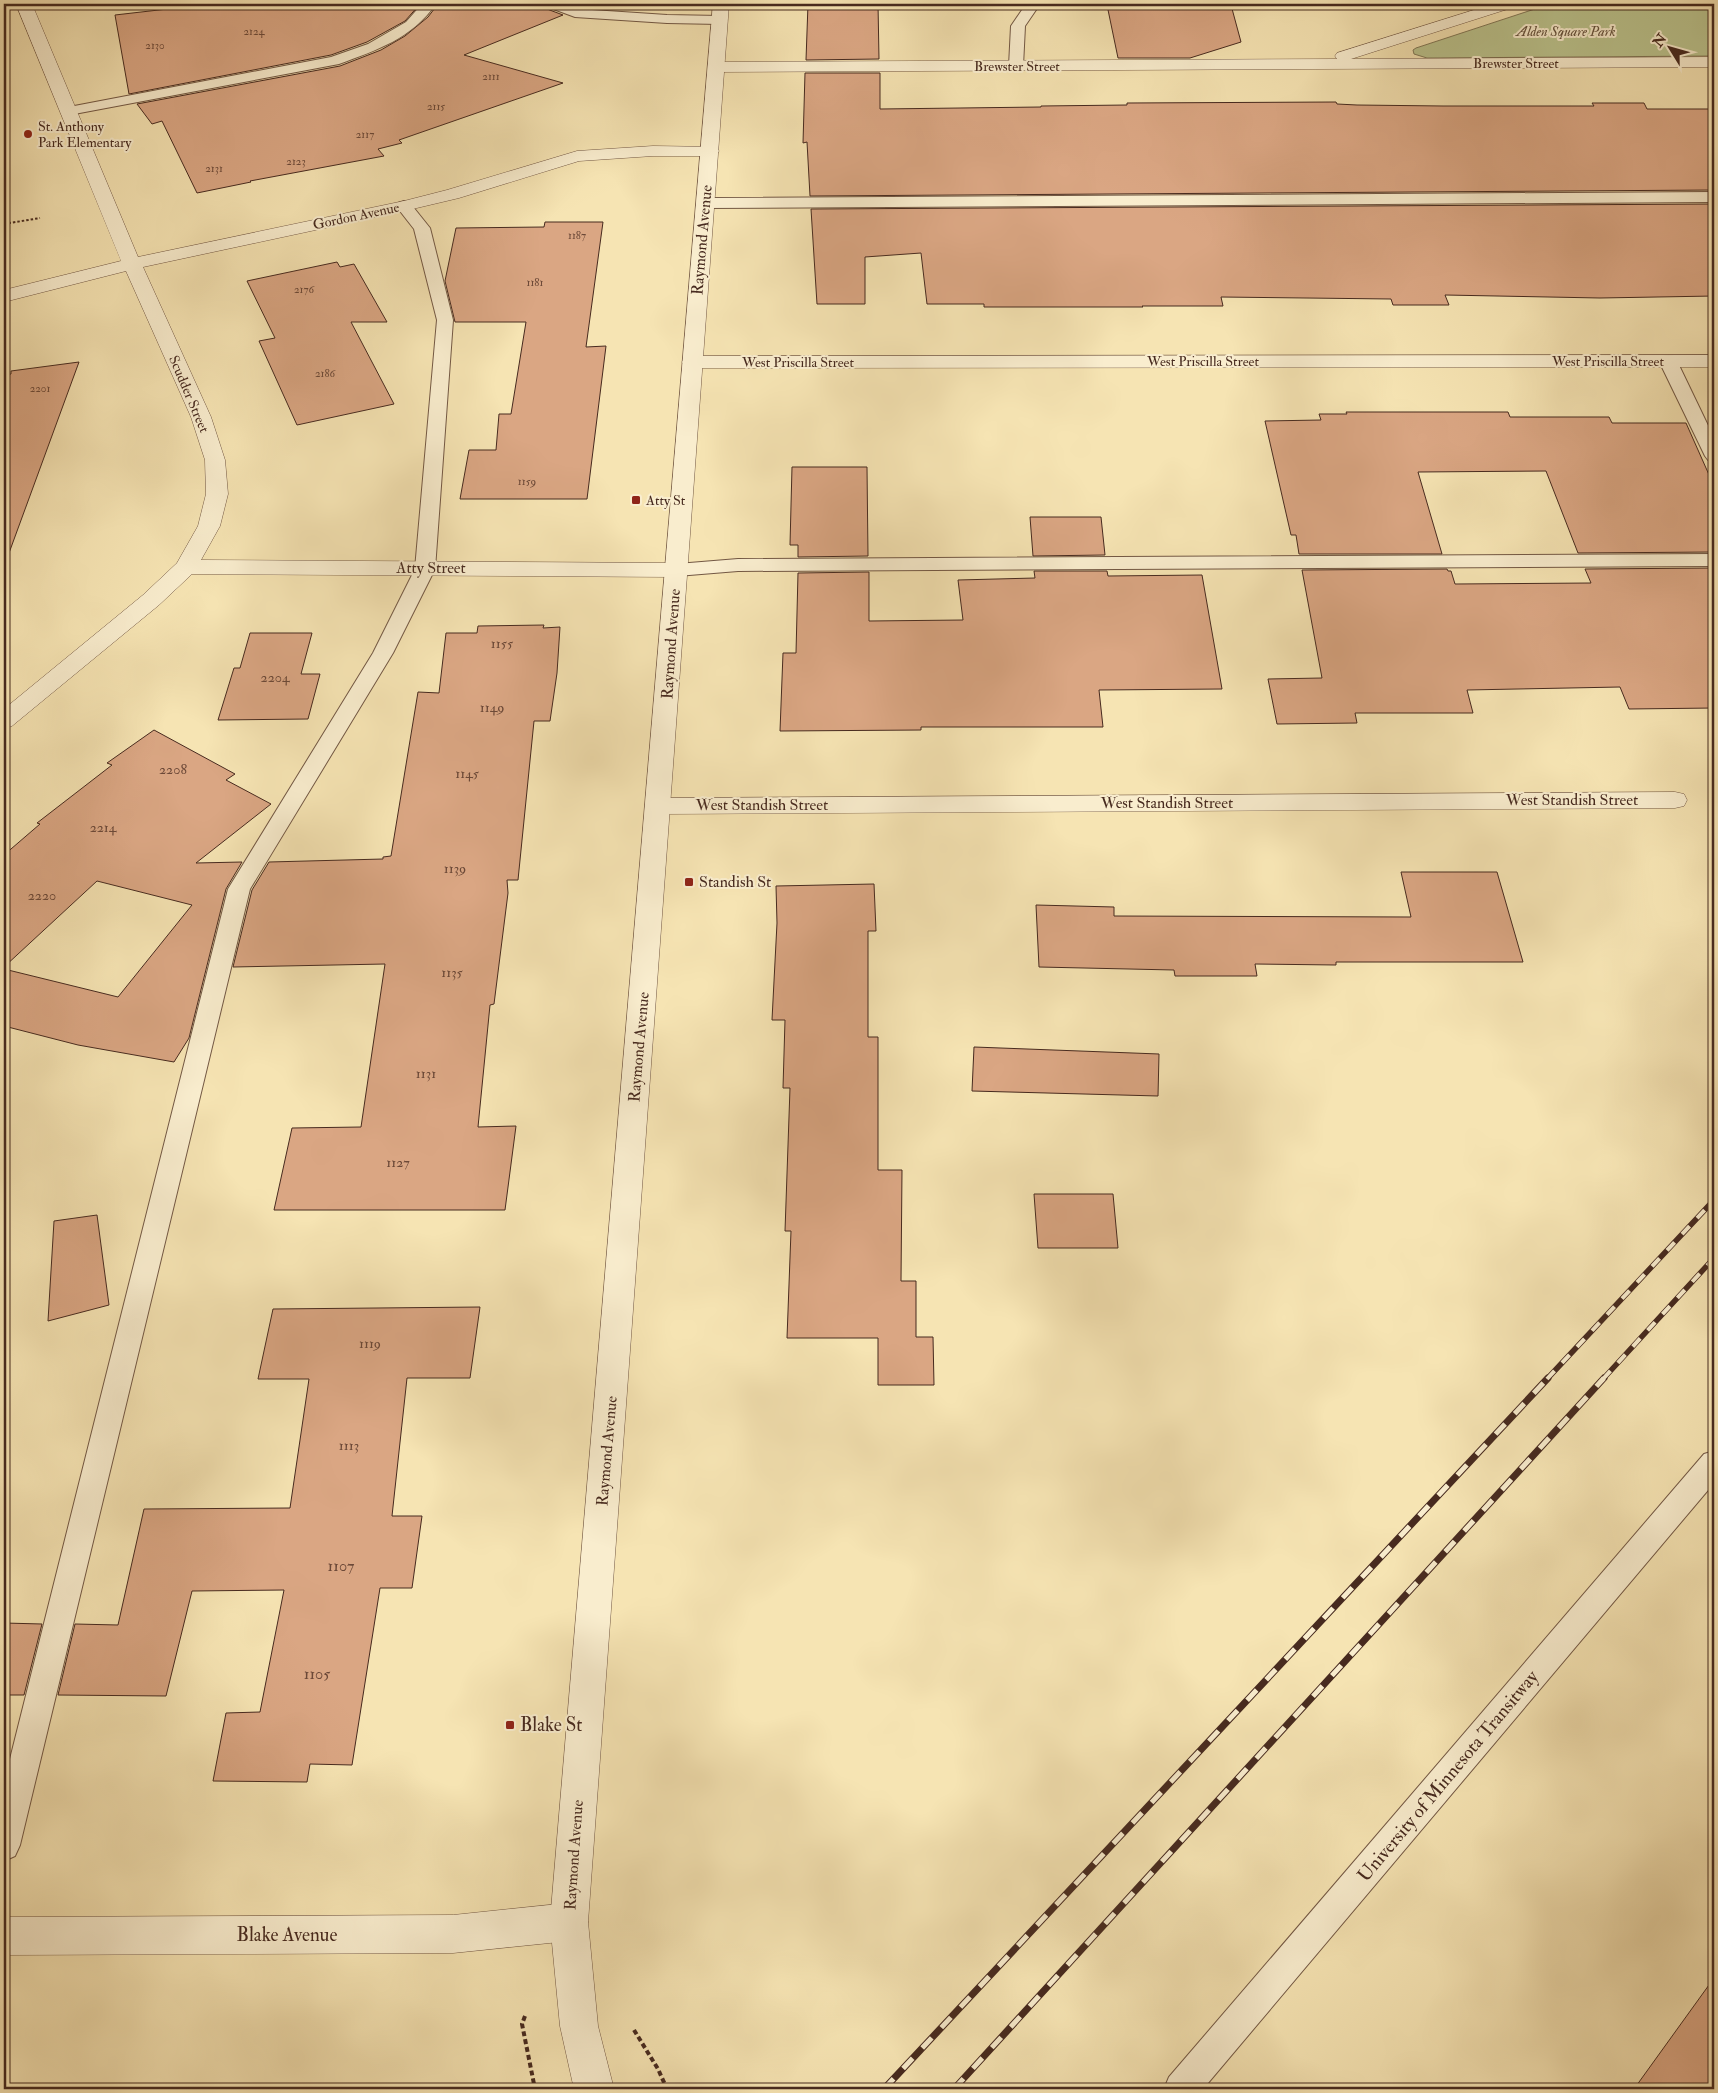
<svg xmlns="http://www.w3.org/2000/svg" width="1718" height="2093" font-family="'IM FELL Double Pica',serif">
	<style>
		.green { fill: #bbc48e; stroke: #817756 }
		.building { fill: #daa683; stroke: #472a1f }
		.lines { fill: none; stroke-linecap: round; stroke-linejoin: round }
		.service-casing { stroke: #735844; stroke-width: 2 }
		.minor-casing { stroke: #735844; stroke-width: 1 }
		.tertiary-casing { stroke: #735844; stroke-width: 1 }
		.path-far1 { stroke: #472a1f; stroke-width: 2; stroke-dasharray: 2.5 2; stroke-linecap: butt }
		.path { stroke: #472a1f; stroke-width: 4; stroke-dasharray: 5 3; stroke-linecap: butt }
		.service { fill: #f9edce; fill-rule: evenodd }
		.minor { fill: #f9edce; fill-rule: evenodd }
		.tertiary { fill: #f9edce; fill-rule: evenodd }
		.rail-far1-casing { stroke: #472a1f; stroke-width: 5.5 }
		.rail-casing { stroke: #472a1f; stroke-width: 7 }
		.rail-far1 { stroke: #f9edce; stroke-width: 4; stroke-dasharray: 11; stroke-linecap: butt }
		.rail { stroke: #f9edce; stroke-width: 5; stroke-dasharray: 14; stroke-linecap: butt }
		.poi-dot { fill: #8f2418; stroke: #f9edce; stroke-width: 2 }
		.labels { text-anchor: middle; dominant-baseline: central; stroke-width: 4; stroke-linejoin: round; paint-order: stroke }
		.far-number-label { font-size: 11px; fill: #6c4938 }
		.far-park-label { font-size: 14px; font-style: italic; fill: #64503b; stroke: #f9edce }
		.far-street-label { font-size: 14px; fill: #472a1f; stroke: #f9edce }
		.far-poi-label { font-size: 14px; fill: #472a1f; stroke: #f9edce; text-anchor: start }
		.number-label { font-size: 14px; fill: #6c4938 }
		.street-label { font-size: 16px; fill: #472a1f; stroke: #f9edce }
		.poi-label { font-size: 16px; fill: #472a1f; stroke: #f9edce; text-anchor: start }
		.near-number-label { font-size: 16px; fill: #6c4938 }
		.near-poi-label { font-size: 19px; fill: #472a1f; stroke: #f9edce; text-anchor: start }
		.near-street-label { font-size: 19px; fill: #472a1f; stroke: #f9edce }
	</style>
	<rect width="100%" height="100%" fill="#f6e4b3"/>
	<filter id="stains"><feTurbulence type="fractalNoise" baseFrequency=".004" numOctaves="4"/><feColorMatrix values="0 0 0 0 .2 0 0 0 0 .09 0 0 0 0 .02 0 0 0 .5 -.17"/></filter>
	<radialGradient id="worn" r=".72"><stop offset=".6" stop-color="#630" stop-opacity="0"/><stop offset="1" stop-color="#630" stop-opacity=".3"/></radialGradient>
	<path class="green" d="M1550,4h164v52l-287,2 -13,-4 -1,-4 3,-2z"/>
	<path class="building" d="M211,4h209l-15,17 -38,21 -36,13 -202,39 -14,-79z
		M438,4h106l3,5 16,6 -99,40 99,28 -164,57 3,3 -24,6 6,7 -134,25 1,1 -54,11 -35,-72 -10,3 -15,-20 203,-38 41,-16 24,-14 23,-19z
		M808,4h70l1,55 -73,1z
		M1107,5h124l10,37 -51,16h-72z
		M805,73h75v36l161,-2v-1l86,-1v-2l209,-1 1,2 20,1 86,1h151l-2,-3h52l3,6h67v81l-904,6 -3,-54 -4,1z
		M1714,204v92l-114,2 -155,-3 4,10h-56l-2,-6 -170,-2 2,9h-81l1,1h-159v-3h-57l-6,-51 -56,4v47h-48l-6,-95z
		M545,222h58l-17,125 20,-1 -19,153h-127l9,-49h27l3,-36h12l15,-92h-71l-10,-41 11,-53 88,-1z
		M337,262l3,5 14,-3 33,58h-36l43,82 -97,21 -38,-84 16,-3 -28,-57z
		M79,362l-70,191 -5,-1v-177l7,-1v-3z
		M1346,412h162l2,5h99l3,6h74l28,63v66l-136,1 -32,-82 -128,1 24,82h-143l-3,-19h-5l-26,-114 56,-1 -2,-6h28z
		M792,467h75l1,89 -70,1v-12h-8z
		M1030,517h71l4,38 -72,1z
		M1714,568v140l-85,1 -9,-22 -153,3 6,23h-118l2,10 -80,1 -9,-45 54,-1 -20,-108 145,-1 1,2h3l4,13 136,-1 -6,-14z
		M1034,571h73l1,5 94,-1 20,114 -123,1 4,37h-182v3l-141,1 3,-78h13l2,-80 71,-1v49l94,-1 -5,-40 77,-2z
		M544,625l-1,3 17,-1 -3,46 -7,48h-16l-16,159h-11l1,13 -14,111 -4,1 -12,122 38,-1 -11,84h-231l18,-82 69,-1 24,-163 -152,3 19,-77 17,-28 114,-3v-2l8,-1 27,-164 21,1 7,-60h31l1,-7z
		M250,633h62l-11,41h19l-12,45 -90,1 16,-52h6z
		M154,730l81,44 -9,6 45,24 -75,59 46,-1 -16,27 -37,149 -15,24 -96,-17 -74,-19v-57l114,28 74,-92 -95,-24 -93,86v-112l36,-31 -3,-1 75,-58 -5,-2z
		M1401,872h96l26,90h-187v3l-81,-1 2,12h-82l-1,-6 -135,-3 -3,-62 78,2v9l297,1z
		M874,884l2,47h-8v106h10v133h24l-1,111h15v56h17l1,48h-56v-47h-91l4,-107h-6l5,-143h-7l2,-68h-13l5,-97 -1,-37z
		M974,1047l185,7 -1,42 -186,-5z
		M1034,1194h79l5,54h-80z
		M97,1215l12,90 -61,16 6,-100z
		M480,1307l-10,71h-63l-15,138h30l-10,72h-32l-28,177 -42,-1 -3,18 -94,-1 13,-68 34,-1 24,-122 -92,1 -26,105 -108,-1 17,-71 43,1 26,-116 146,-1 19,-129h-51l15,-70z
		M4,1623l38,1 -18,71h-20z
		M1714,1978v111h-80z"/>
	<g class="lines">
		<g class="service-casing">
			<path id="service" d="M422,4h14c-25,35 -59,46 -97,60l-270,51 -5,-1 -2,-3 2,-3 5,-1 262,-50 37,-13 38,-22z
				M546,4h18l13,5 90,6 53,1 7,4 -7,4 -53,-1 -92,-6 -27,-10z
				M1026,4h14l-15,22 -2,40 -2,3h-10l-2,-3 2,-40z
				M1714,192v10l-1008,6 -5,-2 -3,-3 3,-3 5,-2z
				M404,201l6,2 20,25 23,92 -18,249 -42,84 -143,236 -230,956 -5,11 -11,5v-78l224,-894 145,-236 42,-84 22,-249 -23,-91 -18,-23 2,-3z
				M1668,356l6,1 3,4 37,77v23l-6,-1 -3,-4 -46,-95 3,-4z
				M1714,554v12l-976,5 -61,5 -7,-2 -3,-4 3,-4 7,-2 61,-5z
				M1714,1451v32l-511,606h-39l5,-12 535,-623z"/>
		</g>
		<g class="minor-casing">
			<path id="minor" d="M16,4h16l106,253 266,-56 43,-11 130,-39 76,-5 63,1 3,4 -3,4 -6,1h-57l-74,5 -120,37 -55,13 -261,56 68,150 14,43 3,34 -8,32 -19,34 476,3 8,2 3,5 -3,5 -8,2 -485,-3 -33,31 -147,121 -8,3v-20l139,-114 34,-32 21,-37 8,-32 -1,-34 -14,-43 -65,-146 -122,31v-12l117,-29z
				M1493,4h23l-2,3 -163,52 363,-2v10l-997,5 -6,-2 -2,-3 2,-3 6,-2 620,-3 -2,-3 2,-3z
				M1714,355v12l-1022,1 -7,-2 -3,-4 3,-4 7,-2z
				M1675,792l9,2 3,6 -3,6 -9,2 -1016,6 -9,-2 -3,-6 3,-6 9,-2z
				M569,1903l13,6 6,13 -6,13 -13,6 -116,12 -449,2v-38l449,-2z"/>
		</g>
		<g class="tertiary-casing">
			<path id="tertiary" d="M713,4h16l-141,1918 10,104 16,63h-40l-14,-63 -10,-104z"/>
		</g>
		<path class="path-far1" d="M4,224l36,-6"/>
		<path class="path" d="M525,2016l-3,8 13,65
			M634,2030l24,39 9,20"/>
		<use href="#service" class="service"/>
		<use href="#minor" class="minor"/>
		<use href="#tertiary" class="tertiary"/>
		<g class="rail-far1-casing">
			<path id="rail-far1" d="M1547,1379l167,-179
				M1603,1379l111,-121"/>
		</g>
		<g class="rail-casing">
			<path id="rail" d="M884,2089l664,-711
				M954,2089l650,-711"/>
		</g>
		<use href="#rail-far1" class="rail-far1"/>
		<use href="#rail" class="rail"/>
	</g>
	<g class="poi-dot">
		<circle cx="28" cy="134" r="5"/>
		<rect x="631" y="495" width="10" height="10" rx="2.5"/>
		<rect x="684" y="877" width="10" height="10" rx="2.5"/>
		<rect x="505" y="1720" width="10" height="10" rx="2.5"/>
	</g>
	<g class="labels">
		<g class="far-number-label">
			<text x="254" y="31">2124</text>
			<text x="155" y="45">2130</text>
			<text x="491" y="76">2111</text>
			<text x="436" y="106">2115</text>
			<text x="365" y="134">2117</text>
			<text x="296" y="161">2123</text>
			<text x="214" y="168">2131</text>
			<text x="577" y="235">1187</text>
			<text x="535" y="282">1181</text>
			<text x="304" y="289">2176</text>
			<text x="325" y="373">2186</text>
			<text x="40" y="388">2201</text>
			<text x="527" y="481">1159</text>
		</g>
		<g class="far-park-label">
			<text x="1566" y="31">Alden Square Park</text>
		</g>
		<g class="far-street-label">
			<text x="1516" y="63">Brewster Street</text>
			<text x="1017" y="66">Brewster Street</text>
			<text transform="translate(356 216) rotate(-12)">Gordon Avenue</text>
			<text x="1203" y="361">West Priscilla Street</text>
			<text x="1608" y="361">West Priscilla Street</text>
			<text x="798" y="362">West Priscilla Street</text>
			<text transform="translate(189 394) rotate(67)">Scudder Street</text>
		</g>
		<g class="far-poi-label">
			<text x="38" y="126">St. Anthony<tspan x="38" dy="16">Park Elementary</tspan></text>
			<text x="646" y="500">Atty St</text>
		</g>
		<g class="number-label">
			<text x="502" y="643">1155</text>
			<text x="275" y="677">2204</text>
			<text x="492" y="707">1149</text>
			<text x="173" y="769">2208</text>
			<text x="467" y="773">1145</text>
			<text x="103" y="827">2214</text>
			<text x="455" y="868">1139</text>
			<text x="42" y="895">2220</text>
			<text x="452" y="972">1135</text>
			<text x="426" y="1073">1131</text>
			<text x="398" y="1162">1127</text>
			<text x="370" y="1343">1119</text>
			<text x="349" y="1445">1113</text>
		</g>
		<g class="street-label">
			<text transform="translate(702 240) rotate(-85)">Raymond Avenue</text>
			<text x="431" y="568">Atty Street</text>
			<text transform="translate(671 644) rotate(-86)">Raymond Avenue</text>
			<text x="1572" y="800">West Standish Street</text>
			<text x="1167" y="803">West Standish Street</text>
			<text x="762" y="805">West Standish Street</text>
			<text transform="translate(639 1047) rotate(-85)">Raymond Avenue</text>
			<text transform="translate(607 1451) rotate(-85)">Raymond Avenue</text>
			<text transform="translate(574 1855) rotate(-86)">Raymond Avenue</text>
		</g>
		<g class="poi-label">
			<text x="699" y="882">Standish St</text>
		</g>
		<g class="near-number-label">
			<text x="341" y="1566">1107</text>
			<text x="317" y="1674">1105</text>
		</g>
		<g class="near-poi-label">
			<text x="520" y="1725">Blake St</text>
		</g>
		<g class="near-street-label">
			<text transform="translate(1448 1776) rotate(-50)">University of Minnesota Transitway</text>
			<text x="287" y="1935">Blake Avenue</text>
		</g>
	</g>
	<rect width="1718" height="2093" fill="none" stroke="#f6e4b3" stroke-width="20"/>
	<rect x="5" y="5" width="1708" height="2083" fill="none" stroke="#472a1f" stroke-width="2.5"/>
	<rect x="10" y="10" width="1698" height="2073" fill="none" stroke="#472a1f"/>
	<g transform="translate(1670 48) rotate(307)" stroke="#f9edce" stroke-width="4" paint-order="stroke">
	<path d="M0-4L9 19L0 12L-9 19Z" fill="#472a1f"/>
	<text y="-8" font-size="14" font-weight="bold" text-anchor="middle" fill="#472a1f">N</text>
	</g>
	<rect width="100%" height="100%" filter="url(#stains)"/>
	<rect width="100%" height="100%" fill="url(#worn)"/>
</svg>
